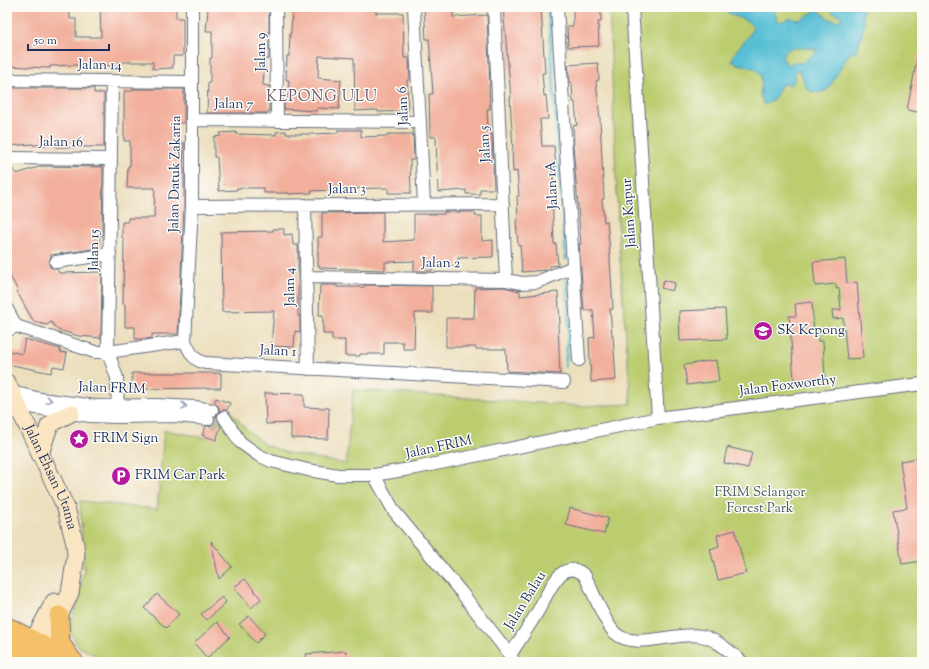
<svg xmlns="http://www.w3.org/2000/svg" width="929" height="669" font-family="'Sorts Mill Goudy',serif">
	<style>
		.green { fill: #bccd70; stroke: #6c7e67 }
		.water { fill: #57bfd4; stroke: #397799; fill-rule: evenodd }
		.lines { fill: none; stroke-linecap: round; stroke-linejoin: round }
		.stream { stroke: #57bfd4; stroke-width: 3 }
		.building { fill: #f2af9b }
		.street-tunnel { stroke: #c2bcaa; stroke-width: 12; stroke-dasharray: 12 6; stroke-linecap: butt }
		.street-casing { stroke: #646d7f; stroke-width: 14 }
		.secondary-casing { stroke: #646d7f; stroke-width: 19 }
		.primary-casing { stroke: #646d7f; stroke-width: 21 }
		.street { stroke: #fff; stroke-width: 12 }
		.secondary { stroke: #fbe6c3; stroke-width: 17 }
		.primary { stroke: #f4c16a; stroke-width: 19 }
		.oneway { stroke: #8d97ae }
		.labels { text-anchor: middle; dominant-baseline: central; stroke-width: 3; stroke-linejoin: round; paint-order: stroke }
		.street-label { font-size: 14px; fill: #1b2f5e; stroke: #fdfcf7 }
		.poi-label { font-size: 14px; fill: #1b2f5e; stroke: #fdfcf7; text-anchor: start }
		.park-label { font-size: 14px; fill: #4b5e63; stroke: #fdfcf7 }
		.neighbourhood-label { font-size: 15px; letter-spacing: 1px; fill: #665c73; stroke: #fdfcf7 }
	</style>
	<rect width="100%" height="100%" fill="#fdfcf7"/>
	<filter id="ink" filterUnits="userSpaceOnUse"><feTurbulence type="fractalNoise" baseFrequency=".025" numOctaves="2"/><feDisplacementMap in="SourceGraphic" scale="8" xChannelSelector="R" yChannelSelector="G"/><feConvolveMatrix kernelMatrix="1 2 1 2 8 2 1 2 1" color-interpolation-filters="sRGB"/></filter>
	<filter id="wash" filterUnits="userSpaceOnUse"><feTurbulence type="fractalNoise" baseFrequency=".012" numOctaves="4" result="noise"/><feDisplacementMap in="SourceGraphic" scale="16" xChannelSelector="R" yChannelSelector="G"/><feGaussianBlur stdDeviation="0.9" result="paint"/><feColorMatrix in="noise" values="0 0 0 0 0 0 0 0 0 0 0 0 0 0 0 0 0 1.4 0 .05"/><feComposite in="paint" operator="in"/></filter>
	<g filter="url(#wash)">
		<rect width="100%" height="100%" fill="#ecdfbd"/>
		<path class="green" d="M609,7h313v655h-814l-29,-15 -9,-15 14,-62 -4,-69 77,8 7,-79 43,8 15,-37 24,28 18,15 23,9 59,11 7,-74 229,16 49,-2 -12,-157z"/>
		<path class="water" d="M722,7h50l2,2 3,11 4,2 9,-4 10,2 18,-11c6,7 12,12 22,12l1,-3 -1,-3 -8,-3 -2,-5h35c-5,6 0,12 -1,19 -2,9 -5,17 -8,26l-7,2 -19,32 -3,4 -8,3 -7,-1 -6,-5 -6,-16 -4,-1c-3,10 1,17 -14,14 -7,11 -4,15 -18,21l-4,-10 2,-14 -3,-9 -6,-4 -21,-6c2,-16 17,-20 21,-35 -7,-11 -20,-7 -31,-20zM791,48h20l6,2 -2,3 -13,10 -9,-1 -4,3 -3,-2 -4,-7 3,-4z"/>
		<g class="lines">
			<path class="stream" d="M548,7l18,252
				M565,367l4,-39 -2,-47"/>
		</g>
		<g id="blocks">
			<path class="building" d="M9,7h61v12h6v18h25l-1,-30h25v3l51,-2v10h7v38h-10v12l-20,1v-7h-34v4l-44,-1 -25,1v2l-43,-2v-57h2z
				M298,7h78v6h27l1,45h5l1,22h-3l1,31 -30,1v-2l-23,1 -1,-53 -35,-2 -1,22 23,2 -2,29 -22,-1v3l-33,-2v-10h4l1,-19h-3l1,-24h2l1,-23h1l1,-24 6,1z
				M424,7h29v10l34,-2 3,70h-1l1,24h-3l1,25h4l2,55h-14v5h-14v-4l-28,2 -2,-55h-6l-1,-43h4l-4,-55h-3z
				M503,7h38l4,66h-3l2,23 2,-1 2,24h-8l2,27h12l2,21 -4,1 2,20h-2l1,30 1,26h2l2,21 -8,1v2l-3,2 -25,2 -2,-27h-2l-2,-24h2l-1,-25h2l-2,-25 -4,1 -1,-23h1l-3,-51h1z
				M573,7h28v15h-3l1,24 -31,1 -1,-21h6z
				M208,8l61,2v49h-4l-2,26 6,1v23l-1,4h-61l1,-30h2v-25h2v-27h-6z
				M918,54h4v59l-15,-3z
				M598,63l1,17 -3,1 4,38 4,80h-2l2,23 3,-1 2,21 4,67h-3l2,27h1l3,44 -25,2 -2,-44 6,-1 -2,-27h-9l-5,-66h2l-8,-100h1l-1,-18 4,-1 -2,-23h-2l-1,-19h-2l-2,-18z
				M7,88h87v5h10v54h-48v-2h-23v-1l-26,2z
				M133,89h51v34h-10l-1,20h11l-1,24h1v39l-6,128h-26v4l-7,1h-10v-12h-10v-23h-2l1,-64 -2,-3v-15h6v-4h26l1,-30h-28l1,-22h2v-25h-6v-50h9z
				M338,130h23v7l26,-1v-2h26l1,26h-4l1,33h-23v-5l-52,1v1l-25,1 1,2 -23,1v-1h-25v-5h-27v2l-18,1 -2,-34h-3v-20l7,-1 -1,-3 16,-1v2l40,1v-3l10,-1v3h25l27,-1z
				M7,164l4,2 5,8 26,-8 61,1 -1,68h-3l1,13 -49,7 -2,8 1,4 7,2 2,4 43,-1 -1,66 -22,-2 -21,-6 -7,-8 -4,3 -13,-3 -17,-30 1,-1 -11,-21z
				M383,212v30l31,-2v-26h30v-2h31v4h7v25l11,-1v17l-35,1v8h-26v5h-18v-10l-29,1v8l-65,-2v-2h-2v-29h4v-24z
				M273,229h11v6l8,-1 1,11h5v71h2v16l-5,-1 -1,16 -23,-1 3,-35 -52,1 -1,-80 52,-1z
				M845,259l2,24 10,-1 6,76 -16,1 -4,-41 -10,1 -1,-9h9l-2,-22 -3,1v-5l-21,2 -2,-24z
				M664,280l11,3 -3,8 -11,-3z
				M320,285h17v2h27v-2l68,1v27h-17l-1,36h-11v-7h-19v12h-24v2h-15v-16h-13v-6h-9v-19h-4z
				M504,287l16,4v5l38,-4 2,32h-2l2,50 -53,-3 -1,-22h-30v-2h-30v-29h28l1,-30z
				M812,302l2,32h4v7h5l2,36 -31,3 -5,-64h7l-1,-12z
				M725,309l2,30 -47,2 -1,-30z
				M25,339l35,10v3l7,1 -3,15 -11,-2 -2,7 -44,-9 2,-13 13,3z
				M716,360l3,21 -32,4 -3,-20z
				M132,373h89v15l-89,1z
				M265,393l39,1v13l25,1 -1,31 -37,-1v-15l-25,1z
				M216,398l14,5 -3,7h-4l-4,1v-4l-5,-4z
				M217,416l1,5 3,5 -5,14 -14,-5 4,-9h5l3,-2 1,-7z
				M727,447l25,6 -4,15 -24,-5z
				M918,458l4,29v74l-20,3 -9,-54 14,-2 -7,-47z
				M570,508l38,10 -4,16 -38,-9z
				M735,530l11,43 -28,7 -8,-31 9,-3 -2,-11z
				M211,541l21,26 -13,12z
				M245,579l16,20 -10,9 -17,-21z
				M157,594l22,20 -13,14 -22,-20z
				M222,597l4,5 -19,18 -6,-6z
				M249,616l16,18 -9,9 -17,-19z
				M217,622l13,15 -23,21 -13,-15z
				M346,651l1,11h-40l-1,-8z"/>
		</g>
	</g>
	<g filter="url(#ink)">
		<use href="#blocks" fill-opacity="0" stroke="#646d7f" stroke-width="1"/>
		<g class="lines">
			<path class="street-tunnel" d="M208,419l13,8"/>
			<g class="street-casing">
				<path id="street" d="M192,7v199l-7,135c5,11 8,19 20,22l359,19
					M276,7l1,114
					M414,7l10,197
					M494,7l12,273
					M557,7l22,353
					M632,7l26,411
					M7,80l185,2
					M112,81l-4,271 9,26 1,39
					M192,120l228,2
					M11,158l100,1
					M305,205l3,164
					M192,206l311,-2
					M56,262l54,-8
					M306,277l200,3 16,3 15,-1 36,-15
					M7,309l9,17
					M7,331l9,-5 79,26h13l77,-11
					M7,394l4,-2 30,7 55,7 60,-1 39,2 17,3
					M7,409l10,-4 73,11 28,1 57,-1 33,3
					M224,417l16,25 18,13 13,6 37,9 30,5h36l42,-7 242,-50 264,-34
					M374,475l20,36 67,81 49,63 3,6
					M510,655c10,-15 19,-29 28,-44 6,-11 14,-29 23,-37 8,-7 17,-5 24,2 7,13 20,48 30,57 19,18 61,-2 86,3 16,3 29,16 41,26"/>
			</g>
			<g class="secondary-casing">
				<g id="secondary">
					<path id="s1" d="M7,383l59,125 9,36 1,11 -6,38 -32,66"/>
					<path d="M40,454l9,-28 6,-5 16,-8"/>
					<path d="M27,653l27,-51"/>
				</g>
			</g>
			<g class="primary-casing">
				<path id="primary" d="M59,616l1,27 12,18
					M7,627l67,35
					M7,645l32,17"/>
			</g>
			<use href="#street" class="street"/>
			<use href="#secondary" class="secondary"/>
			<use href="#primary" class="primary"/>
		</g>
		<defs><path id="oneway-chevron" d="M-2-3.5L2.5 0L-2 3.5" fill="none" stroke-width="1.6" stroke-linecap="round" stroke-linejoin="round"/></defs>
		<g class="oneway">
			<use href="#oneway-chevron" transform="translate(49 400) rotate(9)"/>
			<use href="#oneway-chevron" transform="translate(184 406) rotate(3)"/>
		</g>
	</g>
	<defs>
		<g id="school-disc" transform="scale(1)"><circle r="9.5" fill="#b5179e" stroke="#fdfcf7"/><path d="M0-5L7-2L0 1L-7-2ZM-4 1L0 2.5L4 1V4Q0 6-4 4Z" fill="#fff"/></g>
		<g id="sight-disc" transform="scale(1)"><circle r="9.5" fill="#b5179e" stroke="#fdfcf7"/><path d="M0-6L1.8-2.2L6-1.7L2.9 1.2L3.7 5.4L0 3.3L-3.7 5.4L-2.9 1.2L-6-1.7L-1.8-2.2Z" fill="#fff"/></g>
		<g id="parking-disc" transform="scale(1)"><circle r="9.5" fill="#b5179e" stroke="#fdfcf7"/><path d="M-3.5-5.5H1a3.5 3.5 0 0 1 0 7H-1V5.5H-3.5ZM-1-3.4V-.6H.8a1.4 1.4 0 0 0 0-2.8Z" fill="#fff"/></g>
	</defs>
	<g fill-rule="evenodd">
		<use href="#school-disc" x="763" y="331"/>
		<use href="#sight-disc" x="79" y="439"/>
		<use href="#parking-disc" x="121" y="476"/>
	</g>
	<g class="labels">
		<g class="street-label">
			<text transform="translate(262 52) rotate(-90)">Jalan 9</text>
			<text transform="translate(100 66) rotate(1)">Jalan 14</text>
			<text transform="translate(234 105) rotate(1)">Jalan 7</text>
			<text transform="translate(404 106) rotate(-93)">Jalan 6</text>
			<text transform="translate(61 143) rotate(1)">Jalan 16</text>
			<text transform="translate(486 144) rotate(-93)">Jalan 5</text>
			<text transform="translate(176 174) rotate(-89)">Jalan Datuk Zakaria</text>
			<text transform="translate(553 185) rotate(-93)">Jalan 1A</text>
			<text transform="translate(347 190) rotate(-1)">Jalan 3</text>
			<text transform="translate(630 213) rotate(-94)">Jalan Kapur</text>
			<text transform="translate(95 250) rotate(-89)">Jalan 15</text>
			<text transform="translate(441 264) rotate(1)">Jalan 2</text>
			<text transform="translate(291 287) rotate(-91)">Jalan 4</text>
			<text transform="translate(278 352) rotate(3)">Jalan 1</text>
			<text transform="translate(788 386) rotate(-7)">Jalan Foxworthy</text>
			<text transform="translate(112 389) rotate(2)">Jalan FRIM</text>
			<text transform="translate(439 448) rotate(-12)">Jalan FRIM</text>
			<text stroke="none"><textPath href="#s1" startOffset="104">Jalan Ehsan Utama</textPath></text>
			<text transform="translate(526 601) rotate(-58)">Jalan Balau</text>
		</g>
		<g class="poi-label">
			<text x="777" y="331">SK Kepong</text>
			<text x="93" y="439">FRIM Sign</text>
			<text x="135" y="476">FRIM Car Park</text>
		</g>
		<g class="park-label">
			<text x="760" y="493">FRIM Selangor<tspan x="760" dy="16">Forest Park</tspan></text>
		</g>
		<g class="neighbourhood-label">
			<text x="322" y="97">KEPONG ULU</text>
		</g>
	</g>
	<rect width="929" height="669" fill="none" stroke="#fdfcf7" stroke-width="24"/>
	<path d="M28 44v6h81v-6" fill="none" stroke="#1b2f5e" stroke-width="2"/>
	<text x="34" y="44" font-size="12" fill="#1b2f5e" stroke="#fdfcf7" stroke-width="3" paint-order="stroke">50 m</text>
</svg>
